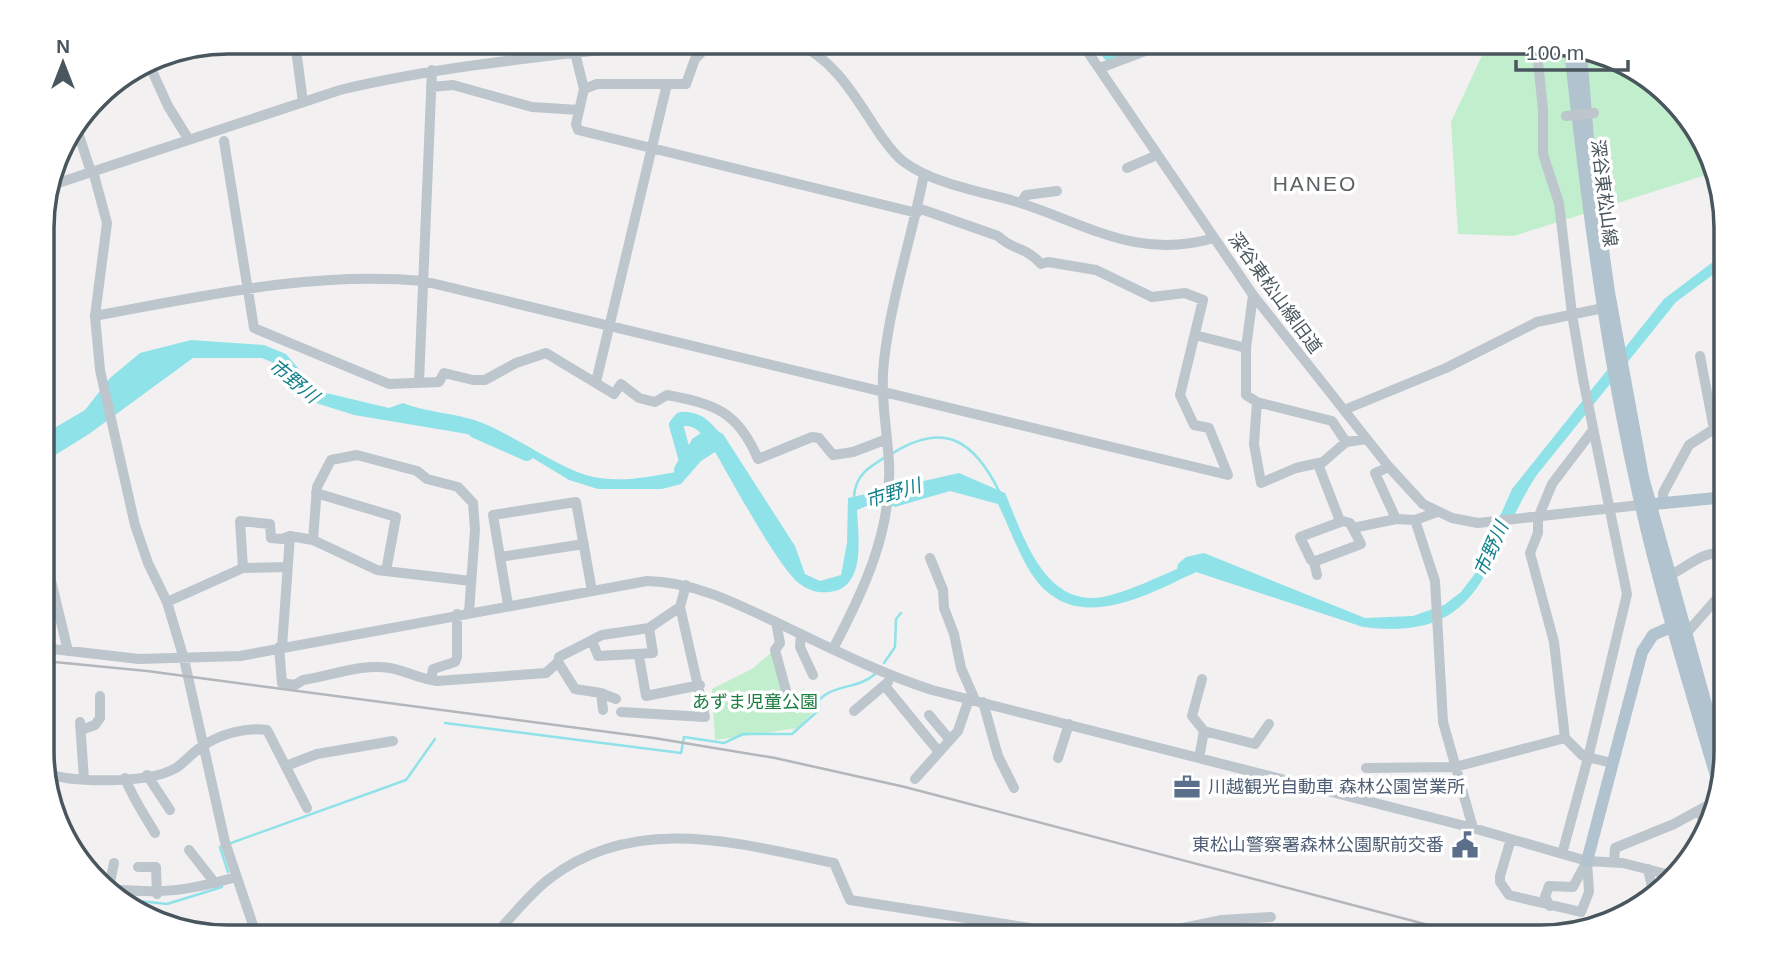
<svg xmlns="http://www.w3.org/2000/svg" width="1768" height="979" font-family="Arial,'Noto Sans JP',sans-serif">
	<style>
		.green { fill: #c1eecc }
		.water { fill: #90e2e9 }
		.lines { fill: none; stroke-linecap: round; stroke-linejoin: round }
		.stream { stroke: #90e2e9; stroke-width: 2.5 }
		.river { stroke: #90e2e9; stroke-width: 14 }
		.minor { stroke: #bcc6cc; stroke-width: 10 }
		.major { stroke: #b1c3ce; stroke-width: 12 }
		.rail { stroke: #b3b6ba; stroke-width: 2.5 }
		.minor-bridge { stroke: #bcc6cc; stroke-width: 10 }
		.labels { text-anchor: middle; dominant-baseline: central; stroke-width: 7; stroke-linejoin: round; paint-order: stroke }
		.street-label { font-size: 18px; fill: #49565d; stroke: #fff }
		.park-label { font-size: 18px; fill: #1b7d3f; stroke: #fff }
		.service-label { font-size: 18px; fill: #4e5e75; stroke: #fff; text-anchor: start }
		.water-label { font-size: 19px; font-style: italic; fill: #118089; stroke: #fff }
		.quarter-label { font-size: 21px; letter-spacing: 2px; fill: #5d6265; stroke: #fff }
		.rim { fill: none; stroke: #49565d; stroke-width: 3.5 }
	</style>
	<rect width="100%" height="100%" fill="#f3f0f1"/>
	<path class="green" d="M1499,42h41l92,25 63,58 14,49 -195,62 -56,-2 -7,-112 35,-75z
		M772,652l14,44 18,-7 12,20 -18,19 -83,12 -3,-51 40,-20z"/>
	<path class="water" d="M1091,42h51v2l-3,5 -33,12z
		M1726,252v13l-50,37 -140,174c-52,81 -48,167 -173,151l-167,-55c-53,25 -124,65 -165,1 -13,-21 -22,-46 -33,-69l-48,-13 -55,16 -14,-7 -24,10c1,24 9,73 -22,81 -14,3 -24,1 -35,-7 -21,-15 -69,-105 -85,-132l-14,9 -20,23 -19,5h-64l-29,-9 -66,-40 -149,-25 -38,-12 -40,-39 -14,-6h-69l-104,76 -45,28v-28l41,-24 25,-32 30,-25 51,-13 73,5 22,9 32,37 71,17 14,-5c28,11 53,9 82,21 33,14 69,41 101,51 30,9 61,2 90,-3l16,-33 18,-12 13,7 72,112 10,28 15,7 21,-6 6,-32 1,-45 111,-25 46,20c19,44 41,121 106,102 22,-6 45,-17 66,-26l1,-5 8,-7 18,-4 161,65 48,-2 31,-11 17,-13 13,-17 38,-86 152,-190z"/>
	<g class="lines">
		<path class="stream" d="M893,453c52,-32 81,-12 106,38
			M854,497c1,-22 15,-30 33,-41
			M884,663l11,-16 1,-28 5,-6
			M445,723l236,30 3,-16 40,6 19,-9h49l27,-24v-10c15,-16 40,-11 56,-26
			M228,872l-8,-25 186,-67 29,-41
			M121,899l46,5 55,-17"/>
		<path class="river" d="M475,431l52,23
			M681,470l5,-9 -10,-36 5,-6c18,-2 27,11 38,24"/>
		<path class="minor" d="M295,42l8,60
			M795,42c40,18 59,53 82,88 8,11 16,24 27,32 30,22 75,29 110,39 70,21 121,60 200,37
			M1081,42l172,253 136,172 34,37 29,14 26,5 162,-18
			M1536,42l7,68v44l16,49 13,111 11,65 44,215 -39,164 -26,96
			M575,53l9,36 -8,35 2,6 339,83
			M148,62l20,44 21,34
			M1100,68l69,-26
			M431,87l22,-2 79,22 47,3
			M584,89l13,-5h89l9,-25 17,-17
			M76,126l15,46
			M224,141l30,187 135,56 50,-2 5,-9 29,7h12l31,-17 30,-10 68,41 7,-10 18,14 16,4 12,-7c49,9 71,17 91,64l54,-22 7,1 14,17 20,-3 34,-13
			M1127,168l30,-13
			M93,171l14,52 -12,93 5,54 35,155 13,38 19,39 17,57 41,183 32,95
			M49,186l291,-96c109,-26 221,-35 333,-48
			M1021,203l5,-8 31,-4
			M1253,295l-7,53v47l11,7 75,19 14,21
			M95,316c109,-20 217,-45 328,-35l805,194 -19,-47 -15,-3 -14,-30 23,-95 -18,-7 -33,4 -56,-27 -48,-8 -7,2c-17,-19 -28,-13 -43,-28l-80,-28
			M1195,335l51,13
			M419,382l13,-312
			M596,382l71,-298
			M1257,402l-3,42 7,39 35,-15 27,-6 23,-20 20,-3
			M1344,410l102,-42 91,-46 66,-14
			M1593,430l-41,54 -14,34v15l-8,20 24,89 11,96 18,18 29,7
			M1318,464l22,57
			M1389,467l-14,6 21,46 19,1 20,61 8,141 30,106
			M316,493l80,24 -10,54
			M1663,503v-10l26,-48 25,-16 -14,-73
			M1415,520l22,-8
			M1343,521l7,2 11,21 -45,17 -5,-1 -11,-23z
			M1353,528l43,-9
			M313,540l4,-53 14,-27 26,-5 60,16 10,8 31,8 15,16 2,27 -6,82
			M44,552l24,99
			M500,557l84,-13
			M930,558l13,32 1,18 10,26 7,34 14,32
			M1314,562l3,13
			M243,568l-3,-47 30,3 1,14 11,1 8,-3 23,4 64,30 94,11
			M1668,576c18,-7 38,-30 58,-20
			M167,602l76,-34 45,-1
			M508,605l-15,-90 83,-13 16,89
			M776,622l4,21 -5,7 12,44
			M801,634l-1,13 13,28
			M1685,635l41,-47
			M592,641l6,15 55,-3 -4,-25
			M279,647l3,36 13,2 8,-5c28,-4 59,-17 87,-12 16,3 30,11 47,13l109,-8 12,-11 1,-5 43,-22 47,-7 31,-21 6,-22
			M282,647l8,-111
			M44,648l95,11 101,-3 407,-75c50,1 92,24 137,45 48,23 96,47 148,64l541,138 114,33 36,2 47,12
			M833,649c31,-59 59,-118 56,-186 -2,-34 -9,-68 -5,-102 7,-63 28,-124 40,-187
			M639,656l7,40 54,-11
			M558,662l17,27 26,4 2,17
			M431,680l2,-11 22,-7 2,-5v-43
			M885,686l54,66
			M601,693l15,6
			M983,702l15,54 16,32
			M854,711l34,-29
			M621,712l84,5 -25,-110
			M929,715l21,25
			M80,722l4,57
			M81,730l14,-5 5,-7v-22
			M1204,731l51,13 14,-20
			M1058,758l11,-34
			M1199,758l5,-27 -12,-15 10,-37
			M286,766l31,-12 76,-13
			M1366,768l89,-1 110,-29
			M44,773c30,10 104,11 132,-5 9,-6 16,-15 25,-21 19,-13 44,-20 66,-17l40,78
			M147,775l23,35
			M125,778c8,21 19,36 30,55
			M915,779l43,-48 11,-32
			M1700,811l6,17
			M1511,839l-11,37v6l9,13 72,17 8,-20 -2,-31
			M189,850l26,33
			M1614,862l1,-14 59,-24 40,-22
			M138,867h18l1,27
			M1648,869l5,23
			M109,887l5,-24
			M111,889c52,5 76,2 125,-12
			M1550,906l-5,-9 4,-11 24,1 14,-26
			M493,937c18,-19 35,-42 56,-58 86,-66 188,-36 285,-16l16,37 180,28 1,9
			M1139,937l83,-17 49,-3"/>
		<path class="major" d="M1570,50c16,144 34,288 65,429 22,104 54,205 84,307
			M1581,53l8,98 20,141 34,185 81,292
			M1644,505l82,-8
			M1587,861l55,-209 11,-17 27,-12"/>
		<path class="rail" d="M44,661l103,10 507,67 121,20 130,29 569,150"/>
		<path class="minor-bridge" d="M1566,116l28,-3"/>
	</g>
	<defs>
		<g id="office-bare" transform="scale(2.1)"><path d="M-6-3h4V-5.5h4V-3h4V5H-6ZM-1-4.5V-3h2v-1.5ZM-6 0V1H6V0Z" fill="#5c6f8a" stroke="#fff" stroke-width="2.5" paint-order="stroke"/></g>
		<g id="civic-bare" transform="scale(2.1)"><path d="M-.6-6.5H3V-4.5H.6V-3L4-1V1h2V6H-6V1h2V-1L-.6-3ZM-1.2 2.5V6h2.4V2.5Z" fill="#5c6f8a" stroke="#fff" stroke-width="2.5" paint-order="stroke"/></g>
	</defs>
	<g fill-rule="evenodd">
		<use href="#office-bare" x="1187" y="787"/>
		<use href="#civic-bare" x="1465" y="845"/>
	</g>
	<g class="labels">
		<g class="street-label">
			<text transform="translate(1604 193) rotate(83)">深谷東松山線</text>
			<text transform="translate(1275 293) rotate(54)">深谷東松山線旧道</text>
		</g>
		<g class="park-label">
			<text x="755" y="702">あずま児童公園</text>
		</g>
		<g class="service-label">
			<text x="1208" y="787">川越観光自動車 森林公園営業所</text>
			<text x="1444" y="845" text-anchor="end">東松山警察署森林公園駅前交番</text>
		</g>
		<g class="water-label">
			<text transform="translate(294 381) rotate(39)">市野川</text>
			<text transform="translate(893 493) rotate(-17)">市野川</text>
			<text transform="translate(1491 549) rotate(-66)">市野川</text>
		</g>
		<g class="quarter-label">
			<text x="1315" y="183">HANEO</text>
		</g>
	</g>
	<path d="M0 0H1768V979H0ZM228 54H1540A174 174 0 0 1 1714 228V751A174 174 0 0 1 1540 925H228A174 174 0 0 1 54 751V228A174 174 0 0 1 228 54Z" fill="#fff" fill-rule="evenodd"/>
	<path class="rim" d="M228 54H1540A174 174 0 0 1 1714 228V751A174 174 0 0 1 1540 925H228A174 174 0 0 1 54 751V228A174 174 0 0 1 228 54Z"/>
	<g transform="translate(63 63)" stroke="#ffffff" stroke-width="5" paint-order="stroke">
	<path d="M0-5L12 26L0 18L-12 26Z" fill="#49565d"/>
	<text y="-10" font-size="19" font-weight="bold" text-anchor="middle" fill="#49565d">N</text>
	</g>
	<path d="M1516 60v10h112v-10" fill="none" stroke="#49565d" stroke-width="3.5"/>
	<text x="1526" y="60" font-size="21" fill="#49565d" stroke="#ffffff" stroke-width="5" paint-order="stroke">100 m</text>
</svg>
